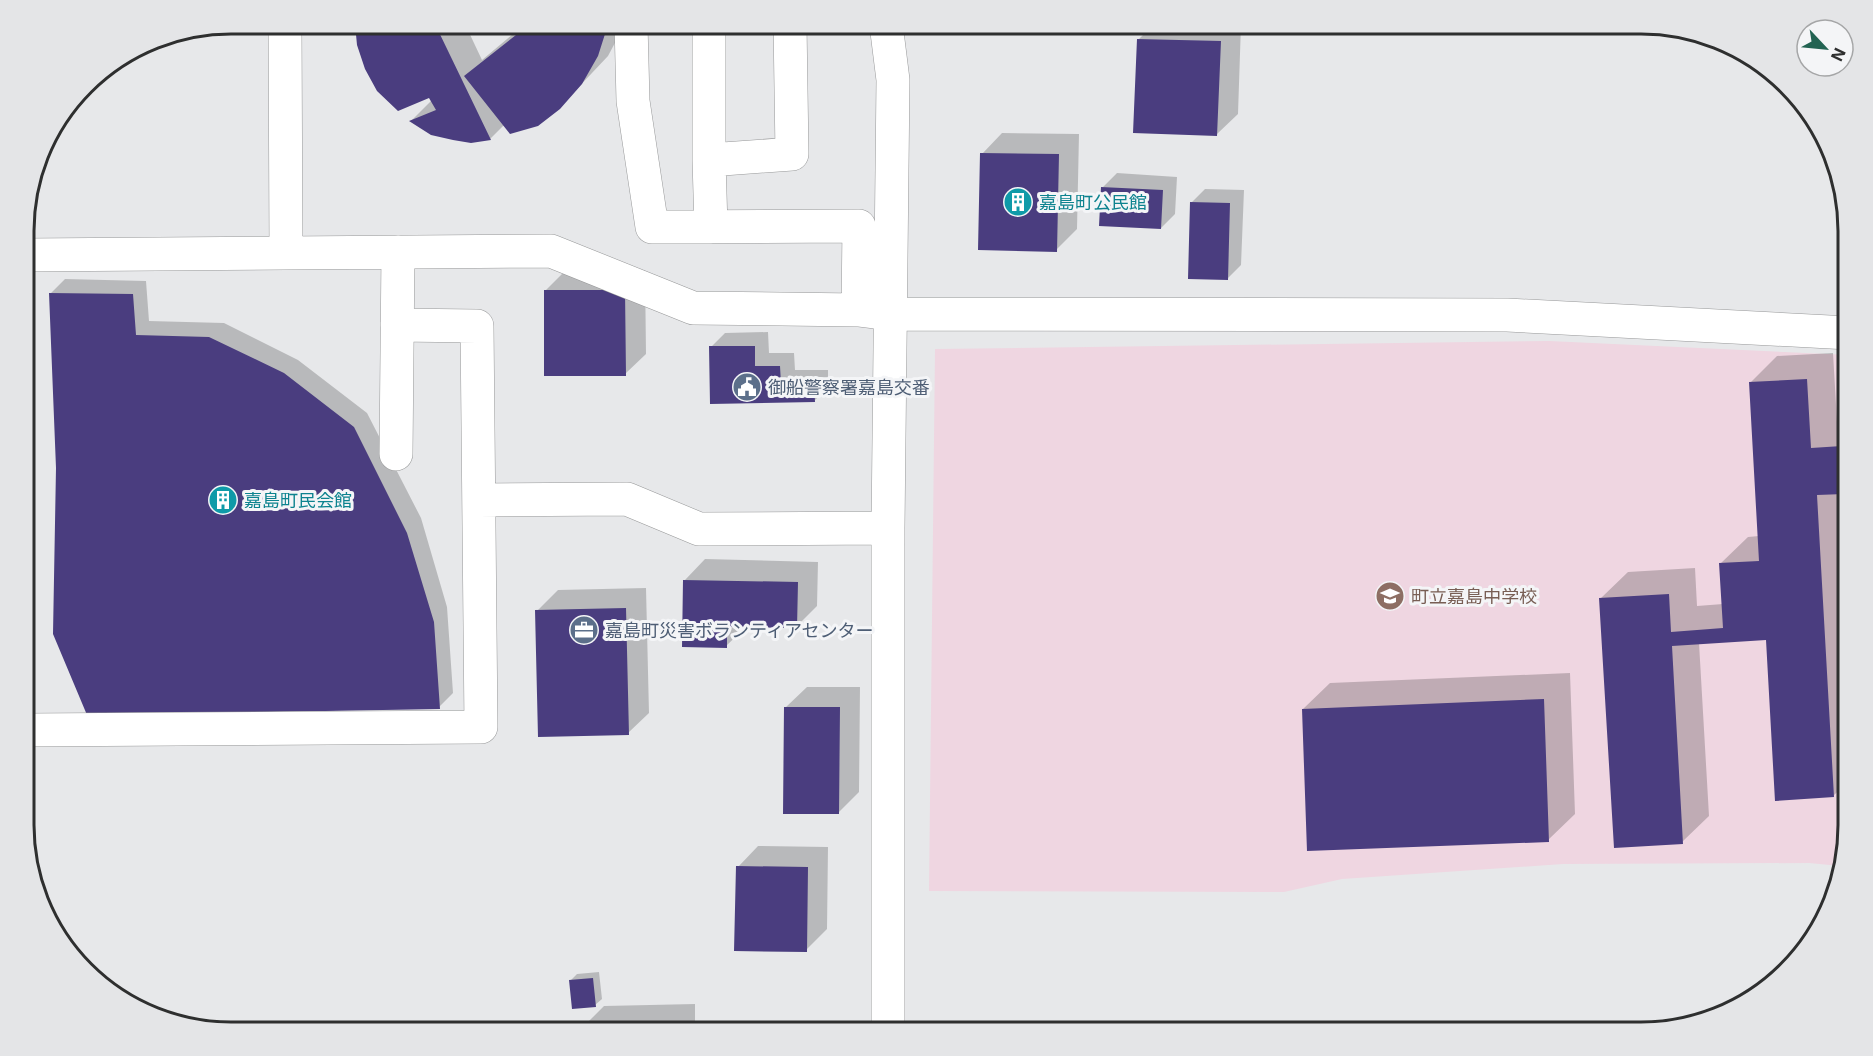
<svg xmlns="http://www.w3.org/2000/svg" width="1873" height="1056" font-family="Inter,'Noto Sans JP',sans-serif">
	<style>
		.education { fill: #efd6e1 }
		.shadow { fill: #0003 }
		.building { fill: #4a3d7f }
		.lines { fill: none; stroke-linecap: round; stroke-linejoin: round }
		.minor-casing { stroke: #979899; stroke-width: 34 }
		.minor { stroke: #fff; stroke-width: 33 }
		.labels { text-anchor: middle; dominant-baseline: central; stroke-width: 6; stroke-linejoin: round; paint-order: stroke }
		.culture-label { font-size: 18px; fill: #0d838f; stroke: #f4f5f7; text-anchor: start }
		.service-label { font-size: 18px; fill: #4e5e75; stroke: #f4f5f7; text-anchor: start }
		.education-label { font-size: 18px; fill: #785e54; stroke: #f4f5f7; text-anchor: start }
		.rim { fill: none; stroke: #2e2f2f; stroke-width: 3 }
	</style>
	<rect width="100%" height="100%" fill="#e7e8ea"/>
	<path class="education" d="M1549,341l300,14v482l-9,29 -31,-3 -246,1 -221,15 -58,13 -355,-1 6,-542z"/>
	<path class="shadow" d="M356,24h109l17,36 43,-36h100l-17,32 -49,52 -55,17 -14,14 -79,-18 21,-21z
		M1154,24h87l-3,90 -21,20 -78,-95z
		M1002,133l77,1 -2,95 -21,21 -74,-96z
		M1117,173l60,4 -2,37 -14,14 -58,-41z
		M1205,189l39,1 -3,75 -14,14 -36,-76z
		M566,270h79l1,84 -21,20 -80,-83z
		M65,279l81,2 3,40 75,2 74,37 69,53 54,105 26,89 6,86 -14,14 -381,-239 -7,-175z
		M768,332l1,21h25l1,17h33v17l-14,14 -102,2 -1,-56 14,-14z
		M1833,353l4,69 12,-1v66l-5,5 5,78v211l-16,15 -65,-158 -69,5 10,173 -27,26 -81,-244 27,-26 67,-4 2,38 26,-2 -2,-41 27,-26 11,-1 -9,-153 27,-27z
		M705,559l113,3 -1,44 -21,21 -49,-1 -21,20 -41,-66z
		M646,588l3,125 -21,20 -91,-122 21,-21z
		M1570,673l5,141 -27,26 -245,-131 27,-26z
		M807,687h53l-1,105 -21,21 -52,-106z
		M758,846l70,1 -1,82 -21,21 -68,-83z
		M599,972l3,27 -7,6 -25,-24 7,-7z
		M695,1004v28h-117l26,-26z
		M844,1026v6h-103l5,-5z"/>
	<path class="building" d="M355,24h80l56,116 -20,3 -18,-3 -22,-5 -22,-14 27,-11 -7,-12 -31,13 -21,-20 -12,-22 -8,-24z
		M530,24h43v6l32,4 -7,22 -16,28 -22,25 -22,17 -28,8 -46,-58z
		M1137,39l84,2 -4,95 -84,-3z
		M980,153l79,1 -2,98 -79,-2z
		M1101,187l62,3 -2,39 -62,-3z
		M1190,202l40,1 -2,77 -40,-1z
		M544,290h81l1,86h-82z
		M49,293l84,1 3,41 73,2 75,36 70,54 53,106 27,89 6,87 -353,6 -34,-81 3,-166z
		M709,346h46v20h25l1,18 33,-1 1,19 -105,2z
		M1807,379l4,69 31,-2 2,48 -27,1 17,302 -59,4 -9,-161 -94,6 11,198 -69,4 -15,-250 70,-4 2,38 52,-4 -4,-65 40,-2 -10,-179z
		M683,580l115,2 -1,46 -70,-1v21l-45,-1z
		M626,608l3,127 -91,2 -3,-127z
		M1544,699l5,143 -242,9 -5,-142z
		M784,707h56l-1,107h-56z
		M736,866l72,1 -1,85 -73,-1z
		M593,978l3,29 -24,2 -3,-29z"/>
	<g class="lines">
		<g class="minor-casing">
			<path id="minor" d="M285,24l1,229
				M631,24l2,77 19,126 207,-1 -1,84
				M709,24v136l83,-6 -2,-130
				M886,24l7,56 -5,448v504
				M709,160l2,67
				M26,255l525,-4 142,57 165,2 32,4 617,1 342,18
				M396,454l2,-202
				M479,500l148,-1 72,30 189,-1
				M26,730l455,-3 -4,-401 -80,-1"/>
		</g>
		<use href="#minor" class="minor"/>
	</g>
	<defs>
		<g id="building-disc" transform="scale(1.5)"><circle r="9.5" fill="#0f9aa8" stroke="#f4f5f7"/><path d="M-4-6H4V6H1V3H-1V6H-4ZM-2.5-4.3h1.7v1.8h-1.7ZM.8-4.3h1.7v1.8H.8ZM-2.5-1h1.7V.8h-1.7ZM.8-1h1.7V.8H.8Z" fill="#fff"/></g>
		<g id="civic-disc" transform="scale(1.5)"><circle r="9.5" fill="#5c6f8a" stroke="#f4f5f7"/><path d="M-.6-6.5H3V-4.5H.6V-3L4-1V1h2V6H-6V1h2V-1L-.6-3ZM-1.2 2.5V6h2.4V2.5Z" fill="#fff"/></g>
		<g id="school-disc" transform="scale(1.5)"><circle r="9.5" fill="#8d6e63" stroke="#f4f5f7"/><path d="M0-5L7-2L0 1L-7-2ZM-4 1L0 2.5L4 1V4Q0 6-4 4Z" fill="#fff"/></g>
		<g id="office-disc" transform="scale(1.5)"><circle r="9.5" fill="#5c6f8a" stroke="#f4f5f7"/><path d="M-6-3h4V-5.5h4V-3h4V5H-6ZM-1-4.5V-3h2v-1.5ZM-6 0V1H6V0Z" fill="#fff"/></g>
	</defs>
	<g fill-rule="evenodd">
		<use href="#building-disc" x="1018" y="202"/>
		<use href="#civic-disc" x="747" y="387"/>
		<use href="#building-disc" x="223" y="500"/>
		<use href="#school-disc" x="1390" y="596"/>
		<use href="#office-disc" x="584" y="630"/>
	</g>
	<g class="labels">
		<g class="culture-label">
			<text x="1039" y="202">嘉島町公民館</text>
			<text x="244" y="500">嘉島町民会館</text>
		</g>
		<g class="service-label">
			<text x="768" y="387">御船警察署嘉島交番</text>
			<text x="605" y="630">嘉島町災害ボランティアセンター</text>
		</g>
		<g class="education-label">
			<text x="1411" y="596">町立嘉島中学校</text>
		</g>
	</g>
	<path d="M0 0H1873V1056H0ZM231 34H1641A197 197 0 0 1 1838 231V825A197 197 0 0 1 1641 1022H231A197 197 0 0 1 34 825V231A197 197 0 0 1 231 34Z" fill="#e4e5e7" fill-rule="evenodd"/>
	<path class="rim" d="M231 34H1641A197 197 0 0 1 1838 231V825A197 197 0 0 1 1641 1022H231A197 197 0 0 1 34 825V231A197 197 0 0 1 231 34Z"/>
	<g transform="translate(1825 48) rotate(116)"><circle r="28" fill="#f4f5f7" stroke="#a5a6a7" stroke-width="1.5"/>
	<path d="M0-4.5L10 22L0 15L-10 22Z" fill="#226352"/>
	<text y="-9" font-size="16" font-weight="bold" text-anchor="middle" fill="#2e2f2f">N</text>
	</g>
</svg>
